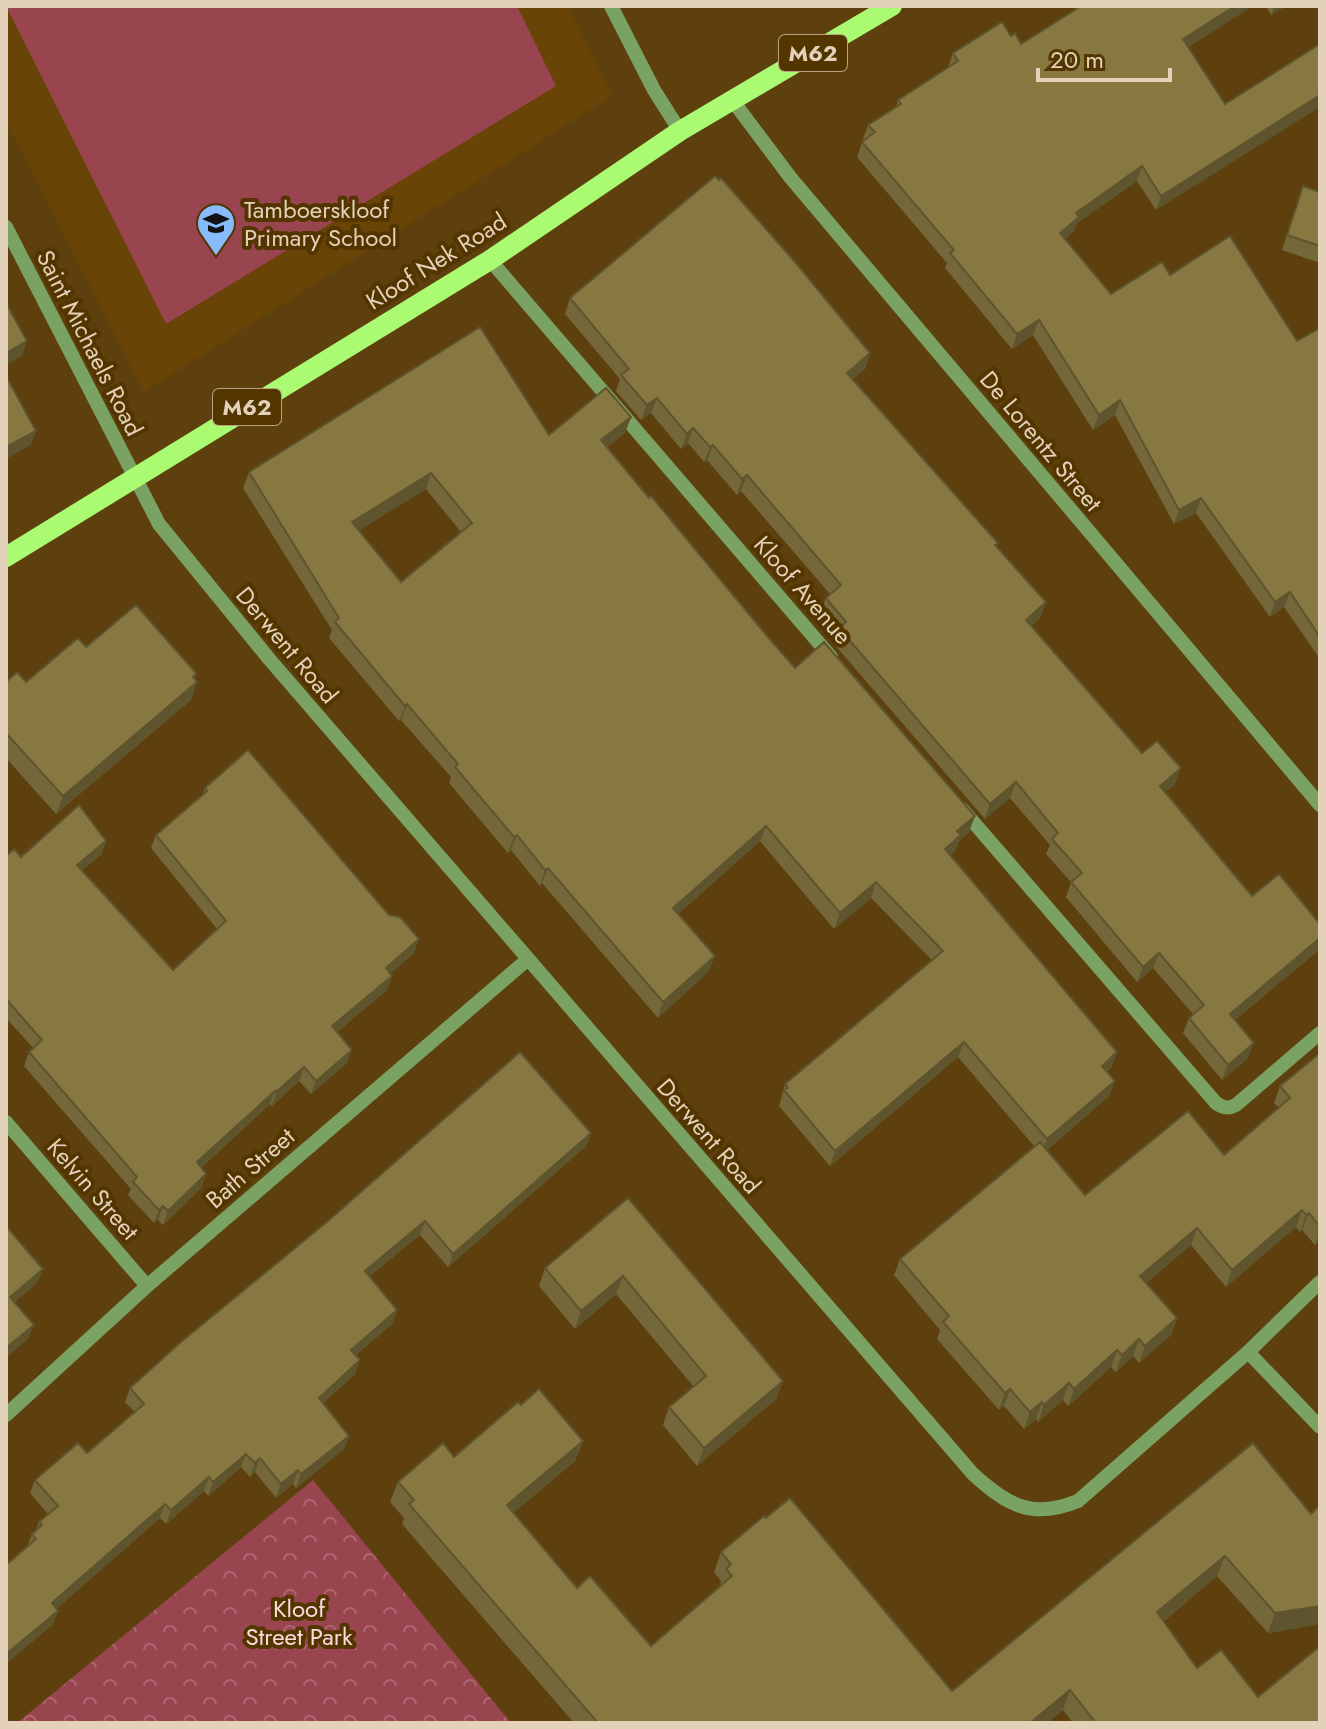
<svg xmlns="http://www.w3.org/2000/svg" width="1326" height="1729" font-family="Jost,sans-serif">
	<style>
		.built { fill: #684406 }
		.forest { fill: url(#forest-crowns) }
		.garden { fill: #994550 }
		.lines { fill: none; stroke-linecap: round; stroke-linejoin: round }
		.minor { stroke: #7aa262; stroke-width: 14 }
		.major { stroke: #aafb72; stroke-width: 20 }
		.wall { fill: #746739; fill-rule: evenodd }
		.shaded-wall { fill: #5e542e }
		.building { fill: #877842; stroke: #5e542e; stroke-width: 2; fill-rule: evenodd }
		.labels { text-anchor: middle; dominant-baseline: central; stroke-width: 8; stroke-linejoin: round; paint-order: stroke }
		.shield { fill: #533500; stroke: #b8a282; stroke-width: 2 }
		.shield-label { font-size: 22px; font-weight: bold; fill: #e3d1b9 }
		.poi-label { font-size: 24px; fill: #e3d1b9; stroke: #533500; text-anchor: start }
		.street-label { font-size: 24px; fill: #e3d1b9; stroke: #533500 }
		.park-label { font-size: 24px; fill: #fcdadb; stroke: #533500 }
	</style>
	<defs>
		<pattern id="forest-crowns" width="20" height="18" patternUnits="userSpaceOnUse" patternTransform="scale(2)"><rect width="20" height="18" fill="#994550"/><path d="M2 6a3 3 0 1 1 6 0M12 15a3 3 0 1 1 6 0" fill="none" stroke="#ac676f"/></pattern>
	</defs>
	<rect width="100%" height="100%" fill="#5e400f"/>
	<path class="built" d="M6,6h562l44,90 -468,296 -138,-270z"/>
	<path class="forest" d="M313,1480l198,243h-494z"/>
	<path class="garden" d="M6,6h511l39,80 -390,238z"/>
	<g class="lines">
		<path class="minor" d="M611,6l43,84 26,41
			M733,101l57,76 530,628
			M6,227l153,297 111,136 703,814c34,31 59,46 105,27l170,-149 72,-70
			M490,260l341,397
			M962,809l254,294c7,5 12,6 20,2l84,-72
			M6,1122l141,164
			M1248,1352l72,75
			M6,1415l141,-129 380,-326"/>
		<path class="major" d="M6,557l484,-297 190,-129 212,-125"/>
	</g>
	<path class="wall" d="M1266,6h20l-15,9z
		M1011,36l10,8 168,3 36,57 -69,106 -19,-29 -60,42 -3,8 -9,8 46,55 59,-19 127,66 23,-13v331l-36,-52 -14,10 -74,-104 -22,11 -59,-109 -22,15 -60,-95 -21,14 -67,-81 2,-5 -90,-106 5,-15 2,-2 -1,-1 5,-14 28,-18 2,-7 50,-32 5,-15z
		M1303,186l17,6v71l-38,-13z
		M570,298l300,55 -5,16 -12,10 145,164 -2,3 50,56 -6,16 -9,8 111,127 33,31 -10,8 87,104 68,53 -85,71 13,38 -26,22 -39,-47 6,-15 4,-4 -40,-46 -16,14 -71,-85 5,-15 -25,-28 4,-9 -40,-47 -25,21 -151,-175 3,-11 -17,-19 6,-16 4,-4 -89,-103 -4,4 -30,-35 -3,2 -16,-19 -7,6 -30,-36 -10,7 -25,-29 4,-12 -55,-65z
		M631,417l-6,16 -18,14 188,221 174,164 -10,9 -4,10 -5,4 167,197 -6,16 -4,4 2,24 -62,54 38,45 139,-40 55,-47 -5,-5 6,-17 40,-33v188l-5,4 -13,-15 -2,2 -4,-5 -70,60 -35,-42 -45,38 31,35 -6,17 -32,28 -6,-7 -17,16 -5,-5 -43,39 -5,-6 -25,22 -2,-3 -12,10 -20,-23 -5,4 -62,-71 3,-9 -46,-55 6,-16 134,-113 -76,-89 -128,109 -51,-60 6,-22 147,-124 -61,-62 -37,31 -74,-88 -82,73 31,57 -51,47 -116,-135 -2,3 -29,-36 -3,3 -59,-70 2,-6 -50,-57 -2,1 -70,-83 3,-8 -89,-142 6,-16 300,-37zM426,489l35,43 -60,50 -42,-52z
		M86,647l110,26 -5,27 -135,114 -50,-56v-76h20z
		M205,788l209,165 -24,21 2,2 -5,14 -50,42 10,31 -36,31 -12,-13 -27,25 -2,-2 -69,64 5,6 -5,14 -38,37 -5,-5 -4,3 -26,-28 3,-6 -107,-123 5,-14 4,-4 -27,-30v-162l15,1 85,-16 -5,14 -19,15 91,100 44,-41 -66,-81 5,-13 46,-39z
		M591,1133l-5,13 -138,121 -28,-32 -50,41 27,34 -5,14 -36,31 -1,19 -32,29 26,33 -5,13 -48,39 -3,-4 -17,14 -21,-26 -5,5 -9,-10 -33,29 -4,-5 -38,33 -6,-6 -103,90 -4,16 -47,40v-99l21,-18 5,-13 4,-4 3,-8 9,-8 -18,-21 5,-13 52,-27 48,-41 -10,-10 5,-14 51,-46z
		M628,1198l155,183 -7,18 -79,67 -34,-41 6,-18 25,-20 -78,-93 -41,35 -36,-43 6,-18z
		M583,1441l-8,20 -62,52 64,75 74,58 68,-59 2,-6 -7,-9 7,-20 231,139 359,-177 9,-9v119l-52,9 -51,-57 -53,45 33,47 61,29 62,26h-247l-10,-13 -16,13h-473l-172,-199 2,-6 -14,-16 8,-20 56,-25z"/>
	<path class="shaded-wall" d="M1235,6h18l-75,48 5,-15z
		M1275,6h11l-15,9z
		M1320,95v12l-164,103 5,-14z
		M1142,166l-5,15 -60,42 -3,8 -19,16 5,-14 16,-20z
		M1039,320l-6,15 -21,14 5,-15z
		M27,341l-5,15 -16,9v-12z
		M870,353l-5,16 -23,19 5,-15z
		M657,398l-6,15 -10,7 6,-15z
		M1120,400l-5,15 -22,15 6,-15z
		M631,417l-6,16 -30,23 6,-16z
		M693,428l-5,15 -7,6 6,-15z
		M36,431l-5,14 -25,14v-12z
		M713,445l-6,15 -3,2 6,-15z
		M431,473l-5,16 -79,49 5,-16z
		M747,475l-6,16 -4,4 5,-16z
		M1201,498l-5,15 -22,11 5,-14z
		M1290,592l-6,15 -14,10 5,-15z
		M1046,602l-6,16 -20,17 6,-15z
		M196,673l-5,14 6,-5 -6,18 -135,114 7,-18 130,-119z
		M407,704l-6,16 -2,1 6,-15z
		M1181,768l-6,16 -21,17 6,-15z
		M1016,782l-6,16 -25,21 5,-15z
		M975,816l-6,16 -10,9 -4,10 -16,14 6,-16 12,-18z
		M766,826l-6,15 -92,82 5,-15z
		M517,835l-6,15 -3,3 6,-16z
		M106,841l-5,14 -29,23 5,-13z
		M548,868l-6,15 -2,3 5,-16z
		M876,882l-5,16 -37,31 6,-16z
		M1320,938v11l-96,80 6,-15z
		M419,939l-5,14 -33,29 5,-14z
		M1159,953l-6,15 -16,14 6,-15z
		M715,956l-6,15 -51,47 5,-16z
		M392,976l-5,14 -60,50 5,-14z
		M964,1042l-6,15 -128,109 5,-15z
		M1254,1043l-6,15 -26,22 6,-15z
		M352,1050l-5,13 -36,31 5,-13z
		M1117,1052l-6,16 -15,13 6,-15z
		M304,1067l-5,14 -27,25 4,-14z
		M1115,1081l-6,15 -68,59 6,-16z
		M275,1091l-5,13 -78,72 5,-14z
		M591,1133l-5,13 -138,121 5,-13z
		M206,1174l-5,14 -38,37 5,-14z
		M163,1206l-5,14 -4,3 5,-13z
		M1302,1210l-6,17 -70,60 6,-17z
		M1309,1213l-7,17 -2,2 6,-17z
		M425,1221l-5,14 -60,49 5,-13z
		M1197,1228l-6,17 -57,48 6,-17z
		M1320,1231v10l-5,4z
		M43,1269l-6,14 -31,27 4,-13z
		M623,1276l-7,18 -41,35 6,-18z
		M397,1310l-5,14 -46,39 5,-13z
		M1177,1318l-6,17 -32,28 6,-17z
		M34,1325l-6,14 -22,19v-10z
		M1139,1339l-6,17 -17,16 6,-17z
		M1117,1350l-6,17 -43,39 6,-17z
		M360,1360l-5,14 -41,37 5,-13z
		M783,1381l-7,18 -79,67 7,-18z
		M1069,1383l-6,17 -25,22 6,-17z
		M1010,1389l-6,17 -5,4 6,-17z
		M1042,1402l-6,17 -12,10 6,-17z
		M349,1436l-5,13 -48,39 5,-14z
		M583,1441l-8,20 -76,64 8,-20z
		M246,1454l-5,13 -33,29 5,-14z
		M260,1458l-5,14 -5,5 5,-14z
		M298,1470l-5,14 -17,14 5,-14z
		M209,1477l-5,14 -38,33 5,-14z
		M165,1504l-5,14 -113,99 5,-14z
		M1225,1556l-8,20 -67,56 7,-20z
		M1320,1606v18l-52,9 7,-20z
		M58,1611l-5,13 -47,40v-10z
		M1070,1690l-7,20 -16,13h-17z"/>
	<path class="building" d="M1081,6h154l-52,33 42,65 95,-60v51l-159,101 -19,-30 -66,47 3,4 -19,16 51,61 51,-32 8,13 60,-39 67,105 23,-13v309l-30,-45 -15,10 -74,-104 -22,12 -59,-110 -21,15 -60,-95 -22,14 -67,-81 4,-3 -92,-108 13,-10 -7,-7 33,-21 -3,-4 60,-39 -5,-8 49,-31 9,14 4,-3 6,11z
		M715,176l4,4 2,-2 74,84 75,91 -23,20 151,170 -3,2 51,57 -20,18 116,133 15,-12 24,27 -21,18 92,110 27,-22 41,50v14l-90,76 24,29 -26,22 -39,-47 15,-13 -45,-52 -16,14 -72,-85 11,-9 -30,-34 6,-6 -42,-51 -26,22 -151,-176 7,-6 -20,-24 15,-13 -94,-110 -5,4 -29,-34 -3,2 -17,-19 -6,6 -30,-36 -10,7 -26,-30 8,-6 -59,-71z
		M1303,186l17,6v54l-33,-11z
		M6,303l21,38 -21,12z
		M480,327l69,108 57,-47 25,29 -30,23 48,58 2,-2 116,140 28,32 29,-26 151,174 -18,15 4,4 -16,14 172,203 -15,14 13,15 -68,58 -83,-97 -129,109 -51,-61 4,-2 -3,-4 158,-133 -67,-69 -36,31 -74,-87 -93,82 42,48 -52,46 -115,-134 -3,2 -28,-35 -3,2 -59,-70 3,-3 -51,-60 -2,2 -70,-84 4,-4 -90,-146zM431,473l41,50 -71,59 -49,-60z
		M6,376l30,55 -30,16z
		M136,605l60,68 -3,4 4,5 -134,114 -57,-63v-51l11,-10 9,10 52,-44 8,9z
		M248,750l141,165 11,2 19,22 -33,29 6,8 -60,50 20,24 -36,31 -12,-14 -28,25 -1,-1 -78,71 9,12 -38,37 -5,-5 -4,4 -26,-28 4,-5 -108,-125 13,-12 -36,-41v-143l8,-7 7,8 58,-52 27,36 -29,24 96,105 53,-49 -70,-86 51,-44 -2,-3z
		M520,1052l71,81 -138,121 -28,-33 -60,50 32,39 -46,40 9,10 -41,38 30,38 -48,38 -3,-4 -17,14 -21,-26 -5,5 -9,-9 -33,28 -4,-5 -38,33 -6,-6 -113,99 6,8 -52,43v-89l30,-26 -4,-5 10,-9 -3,-3 19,-16 -23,-26 43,-37 9,10 57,-49 -14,-16 51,-46 147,-121z
		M1320,1053v174l-11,-14 -3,2 -4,-5 -70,60 -35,-42 -57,48 37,42 -32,28 -6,-7 -17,16 -5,-5 -43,39 -5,-6 -25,22 -2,-3 -12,10 -20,-23 -5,4 -62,-71 6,-6 -49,-57 140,-117 45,53 103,-84 36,44 66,-57 -10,-12z
		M628,1198l155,183 -79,67 -35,-41 37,-31 -83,-100 -42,35 -36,-43z
		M6,1226l37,43 -33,28 24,28 -28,23z
		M539,1389l44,52 -76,64 70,83 13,-12 61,70 81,-70 -6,-7 5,-5 -10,-12 43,-36 2,2 24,-20 162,193 301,-248 58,71 9,-9v101l-45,7 -50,-57 -68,56 40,56 24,-18 37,47 62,-51v77h-224l-26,-33 -40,33h-432l-189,-219 5,-4 -16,-18 45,-39 11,14 64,-55 3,3z"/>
	<defs>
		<g id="school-pin" transform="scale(2)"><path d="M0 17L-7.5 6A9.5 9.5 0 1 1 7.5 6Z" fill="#87bbfb" stroke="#533500"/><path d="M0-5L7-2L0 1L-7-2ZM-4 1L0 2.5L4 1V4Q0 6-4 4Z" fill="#111"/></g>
	</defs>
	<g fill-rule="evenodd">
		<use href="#school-pin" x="216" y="223"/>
	</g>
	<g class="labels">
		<g class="shield">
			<rect x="779" y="35" width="68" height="36" rx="6"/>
			<rect x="213" y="389" width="68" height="36" rx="6"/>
		</g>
		<g class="shield-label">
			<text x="813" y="53">M62</text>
			<text x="247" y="407">M62</text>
		</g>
		<g class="poi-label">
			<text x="244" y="209">Tamboerskloof<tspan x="244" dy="28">Primary School</tspan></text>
		</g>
		<g class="street-label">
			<text transform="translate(436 261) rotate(-32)">Kloof Nek Road</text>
			<text transform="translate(90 343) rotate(63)">Saint Michaels Road</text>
			<text transform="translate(1041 441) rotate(50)">De Lorentz Street</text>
			<text transform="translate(803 590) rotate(49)">Kloof Avenue</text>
			<text transform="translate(287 645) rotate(50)">Derwent Road</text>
			<text transform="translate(709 1136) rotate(49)">Derwent Road</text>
			<text transform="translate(250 1168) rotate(-41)">Bath Street</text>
			<text transform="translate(93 1189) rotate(49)">Kelvin Street</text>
		</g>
		<g class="park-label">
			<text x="299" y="1608">Kloof<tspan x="299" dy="28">Street Park</tspan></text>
		</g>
	</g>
	<rect width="1326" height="1729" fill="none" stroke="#e3d1b9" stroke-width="16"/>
	<path d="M1038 68v12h132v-12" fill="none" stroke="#e3d1b9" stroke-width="4"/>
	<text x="1050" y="68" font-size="24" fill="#e3d1b9" stroke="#533500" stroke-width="6" paint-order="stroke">20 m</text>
</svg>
